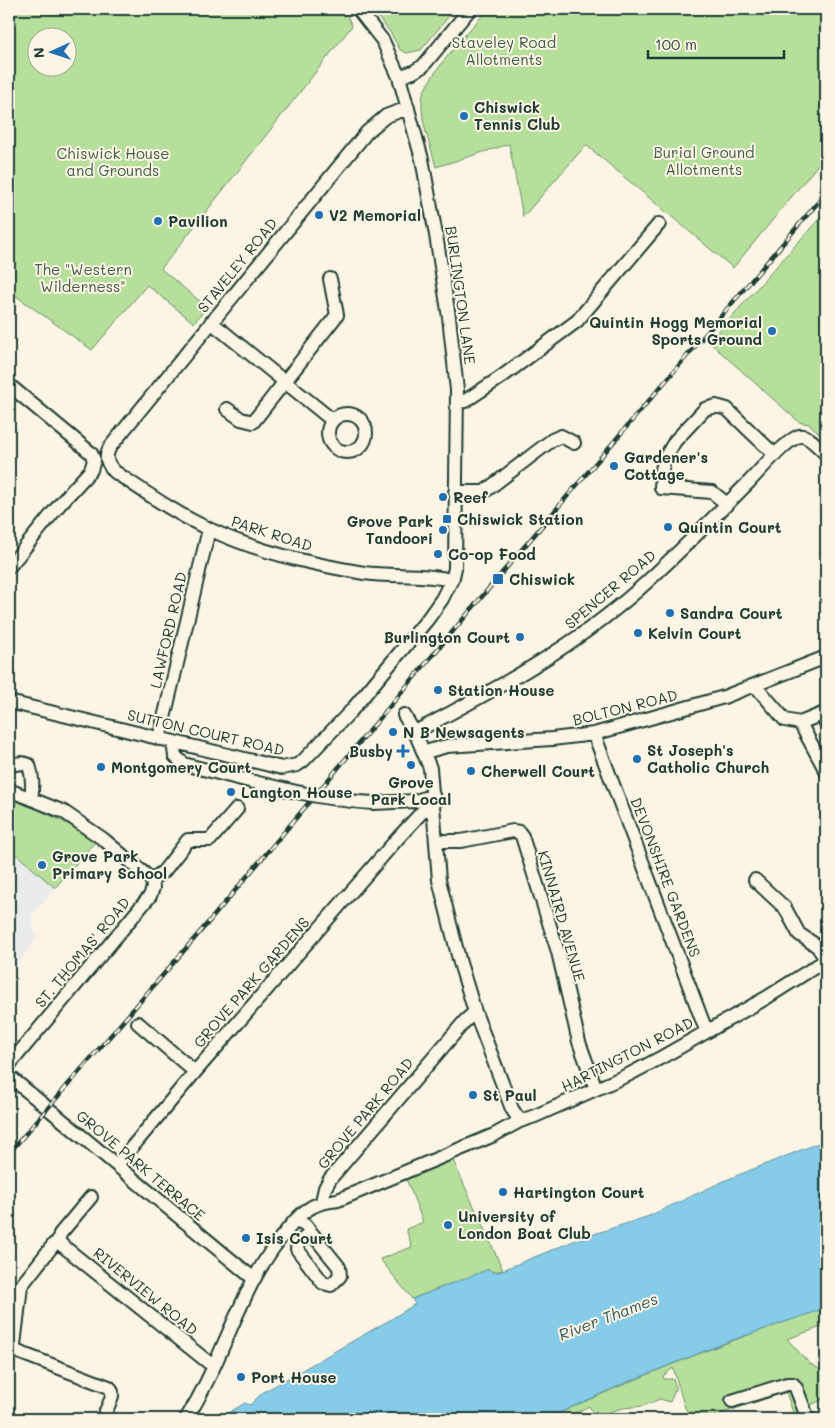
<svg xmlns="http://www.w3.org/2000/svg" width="835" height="1428" font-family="Mali,sans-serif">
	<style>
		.built { fill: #eaecec }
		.green { fill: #b6df9b; stroke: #6a8e68; fill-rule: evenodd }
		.water { fill: #86cbe8; stroke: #5d92a0 }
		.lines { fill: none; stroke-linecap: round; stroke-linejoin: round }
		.minor-casing { stroke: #1f3d34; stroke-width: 16 }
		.minor { stroke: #fcf5e5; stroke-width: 12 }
		.rail-casing { stroke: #1f3d34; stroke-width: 4.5 }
		.rail { stroke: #fcf5e5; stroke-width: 2.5; stroke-dasharray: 8; stroke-linecap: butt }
		.minor-bridge-casing { stroke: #1f3d34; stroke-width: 16; stroke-linecap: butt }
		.minor-bridge { stroke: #fcf5e5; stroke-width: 12 }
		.poi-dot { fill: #1f6fb2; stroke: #fcf5e5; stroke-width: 2 }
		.labels { text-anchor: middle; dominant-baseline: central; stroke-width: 4; stroke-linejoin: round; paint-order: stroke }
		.park-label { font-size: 15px; fill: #3d5d49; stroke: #fcf5e5 }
		.poi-label { font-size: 15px; font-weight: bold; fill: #1f3d34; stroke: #fcf5e5; text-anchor: start }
		.street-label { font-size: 15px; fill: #1f3d34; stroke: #fcf5e5 }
		.water-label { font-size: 16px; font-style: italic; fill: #345958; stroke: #fcf5e5 }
	</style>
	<rect width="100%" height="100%" fill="#fcf5e5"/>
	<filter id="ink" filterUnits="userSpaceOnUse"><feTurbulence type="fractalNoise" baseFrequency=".02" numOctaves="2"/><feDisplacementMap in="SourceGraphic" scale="10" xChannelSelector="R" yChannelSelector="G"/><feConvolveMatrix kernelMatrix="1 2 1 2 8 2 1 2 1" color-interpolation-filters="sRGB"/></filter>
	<g filter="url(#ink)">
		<path class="built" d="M9,796l85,40 1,6 -63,73 4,24 -27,38z"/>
		<path class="green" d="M9,9h335l8,17 -191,243 46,38 -13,16 -47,-38 -55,65 -83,-59zM38,38h30v30h-30z
			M371,9h84l-34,41 -14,3 -7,-3 -10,-18z
			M488,9h338v146l-93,113 -147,-123 -63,72 -14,-73 -73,23c-5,-22 -16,-45 -14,-68 1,-19 51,-73 66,-90z
			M826,211v228l-17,-15 -10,-2 -90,-80z
			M9,796l85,40 1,6 -40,46 -46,-40z
			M452,1158l51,112 -11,2 -42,12 -38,15 -32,-40 32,-12 -6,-18 17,-7 -18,-46z
			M826,1308v14l-2,4 -37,13 22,24 17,10v25l-15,7 -13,14h-3l-9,-27 -72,24 1,3h-24l-6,-11 -12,-40 -10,8 1,3h9l3,9 -6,14 -10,-3 -17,7 -20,2 -14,4 -13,6 -7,-12 -20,11 1,2h-24c92,-42 184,-80 280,-111z"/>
		<path class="water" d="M826,1140v168l-99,34 -104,42 -77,35h-328l27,-16 5,2 12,-12 131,-75 22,-14 -3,-5 77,-30 3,3h6l78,-32 73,-24 77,-36z"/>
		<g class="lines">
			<g class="minor-casing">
				<path id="minor" d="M399,77l14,-5 10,-6 47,-57
					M408,108l-22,8 -19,16 -257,315c-6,10 -3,17 5,25 30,20 61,42 94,57 49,23 102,35 155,44 28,4 59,0 87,7
					M211,322l121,98
					M9,385l82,68 3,7 -3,10 -31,34 -51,63
					M458,402l7,-1 35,-23 77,-57 82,-97
					M227,409l14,10 12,3 84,-107 -7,-36
					M328 433a19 19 0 1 1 38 0a19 19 0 1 1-38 0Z
					M455,492h29l68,-52 9,-4 13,7
					M727,504l-15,-12 -51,-4 1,-19 3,-11 10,-17 30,-32 11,-3 11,3 48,46
					M755,685l30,35 15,3 26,48
					M9,702l273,66 15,-3 6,-4 48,-50 76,-91 15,-21 11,-22 2,-9 2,-178 -8,-73 -13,-82 -14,-76 -23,-82 -16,-36 -25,-32
					M404,715l13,22 13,31 9,112 21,83 15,49 37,97 8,12
					M800,723l22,-9 4,9
					M415,732c79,-42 155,-82 223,-142 38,-34 74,-71 111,-108 9,-10 38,-42 50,-46 9,-2 21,13 27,18
					M594,734l110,291 6,5
					M159,739l50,-210
					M173,742l2,14 9,8 7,2
					M425,752l22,-6 105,-7 42,-5 130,-37 102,-40
					M9,765l13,-2 7,2c4,12 4,21 2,34
					M9,790l55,22 39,27 49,41 1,8 -3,8 -141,169
					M373,803l43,-2 17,-6
					M437,841h24l52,-10 6,1 3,4 36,116 21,90 17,47
					M152,880l12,-9 24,-31h22l27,-31
					M755,880l30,28 14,26 18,12 9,13
					M138,1023l57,49
					M9,1076l245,203
					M117,1165l78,-93 203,-234 24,-26 12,-8
					M91,1197l-31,37 -2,8 -4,2 -33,42 -7,59 1,6 3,1 91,35c9,8 -4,20 -5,31
					M322,1201l3,-13 5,-9 135,-158 10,-9
					M295,1221l10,4 34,42 1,9 -9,9 -8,-2 -26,-34 1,-6 13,-10
					M58,1242l155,124
					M732,1401l55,-17h6l3,4 12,31
					M186,1419c39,-61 54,-135 102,-190 6,-7 11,-14 19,-19 11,-8 19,-8 31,-10l156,-65 26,-14 15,-5 95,-42 34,-18 102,-58 60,-38"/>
			</g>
			<use href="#minor" class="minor"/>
			<g class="rail-casing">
				<path id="rail" d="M9,1153l198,-229 294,-350 325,-381"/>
			</g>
			<use href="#rail" class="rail"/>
			<g class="minor-bridge-casing">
				<path id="minor-bridge" d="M191,766c60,15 120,33 182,37"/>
			</g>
			<use href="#minor-bridge" class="minor-bridge"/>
		</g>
	</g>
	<g class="poi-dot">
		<circle cx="464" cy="116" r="5"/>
		<circle cx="319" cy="215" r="5"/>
		<circle cx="158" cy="221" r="5"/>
		<circle cx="772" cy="331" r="5"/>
		<circle cx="614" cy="466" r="5"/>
		<circle cx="443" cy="497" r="5"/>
		<rect x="442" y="514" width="10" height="10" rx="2.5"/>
		<circle cx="668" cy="527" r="5"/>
		<circle cx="443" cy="530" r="5"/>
		<circle cx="438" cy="554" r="5"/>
		<rect x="492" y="573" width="12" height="12" rx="2.5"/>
		<circle cx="670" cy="613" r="5"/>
		<circle cx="638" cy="633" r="5"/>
		<circle cx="520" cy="637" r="5"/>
		<circle cx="438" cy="690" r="5"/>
		<circle cx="393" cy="732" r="5"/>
		<path d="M400.5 743.5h5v5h5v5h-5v5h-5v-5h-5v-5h5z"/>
		<circle cx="637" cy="759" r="5"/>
		<circle cx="411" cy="765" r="5"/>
		<circle cx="101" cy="767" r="5"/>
		<circle cx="471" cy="771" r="5"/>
		<circle cx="231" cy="792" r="5"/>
		<circle cx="42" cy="865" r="5"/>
		<circle cx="473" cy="1095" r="5"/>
		<circle cx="503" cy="1192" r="5"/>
		<circle cx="448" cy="1225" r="5"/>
		<circle cx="246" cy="1238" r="5"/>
		<circle cx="241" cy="1377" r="5"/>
	</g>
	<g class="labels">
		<g class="park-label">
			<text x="504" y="42">Staveley Road<tspan x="504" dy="17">Allotments</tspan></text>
			<text x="704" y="152">Burial Ground<tspan x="704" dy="17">Allotments</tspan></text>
			<text x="113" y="153">Chiswick House<tspan x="113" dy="17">and Grounds</tspan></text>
			<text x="83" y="269">The "Western<tspan x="83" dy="17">Wilderness"</tspan></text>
		</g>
		<g class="poi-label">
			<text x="474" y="107">Chiswick<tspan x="474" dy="17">Tennis Club</tspan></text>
			<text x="329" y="215">V2 Memorial</text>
			<text x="168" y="221">Pavilion</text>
			<text x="762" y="322" text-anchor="end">Quintin Hogg Memorial<tspan x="762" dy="17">Sports Ground</tspan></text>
			<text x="624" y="457">Gardener's<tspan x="624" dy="17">Cottage</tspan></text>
			<text x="453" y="497">Reef</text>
			<text x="457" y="519">Chiswick Station</text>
			<text x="433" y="521" text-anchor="end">Grove Park<tspan x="433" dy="17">Tandoori</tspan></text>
			<text x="678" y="527">Quintin Court</text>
			<text x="448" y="554">Co-op Food</text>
			<text x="509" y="579">Chiswick</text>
			<text x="680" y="613">Sandra Court</text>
			<text x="648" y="633">Kelvin Court</text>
			<text x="510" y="637" text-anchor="end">Burlington Court</text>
			<text x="448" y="690">Station House</text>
			<text x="403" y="732">N B Newsagents</text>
			<text x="647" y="750">St Joseph's<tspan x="647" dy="17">Catholic Church</tspan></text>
			<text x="393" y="751" text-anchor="end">Busby</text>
			<text x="111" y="767">Montgomery Court</text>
			<text x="481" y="771">Cherwell Court</text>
			<text x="411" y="782" text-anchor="middle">Grove<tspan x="411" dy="17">Park Local</tspan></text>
			<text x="241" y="792">Langton House</text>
			<text x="52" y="856">Grove Park<tspan x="52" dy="17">Primary School</tspan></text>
			<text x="483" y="1095">St Paul</text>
			<text x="513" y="1192">Hartington Court</text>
			<text x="458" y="1216">University of<tspan x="458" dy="17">London Boat Club</tspan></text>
			<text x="256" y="1238">Isis Court</text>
			<text x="251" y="1377">Port House</text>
		</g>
		<g class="street-label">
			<text transform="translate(237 265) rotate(-51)">STAVELEY ROAD</text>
			<text transform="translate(461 295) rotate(82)">BURLINGTON LANE</text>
			<text transform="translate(272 533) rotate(18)">PARK ROAD</text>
			<text transform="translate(610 589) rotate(-40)">SPENCER ROAD</text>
			<text transform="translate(168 630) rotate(-77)">LAWFORD ROAD</text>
			<text transform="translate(625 707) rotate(-14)">BOLTON ROAD</text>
			<text transform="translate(206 732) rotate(13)">SUTTON COURT ROAD</text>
			<text transform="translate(666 877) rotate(69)">DEVONSHIRE GARDENS</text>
			<text transform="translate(562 916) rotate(74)">KINNAIRD AVENUE</text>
			<text transform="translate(82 952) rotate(-50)">ST. THOMAS' ROAD</text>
			<text transform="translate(251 982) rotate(-49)">GROVE PARK GARDENS</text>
			<text transform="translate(627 1054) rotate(-27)">HARTINGTON ROAD</text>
			<text transform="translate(365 1113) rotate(-50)">GROVE PARK ROAD</text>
			<text transform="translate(141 1165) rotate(40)">GROVE PARK TERRACE</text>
			<text transform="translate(146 1291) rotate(39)">RIVERVIEW ROAD</text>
		</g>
		<g class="water-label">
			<text transform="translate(608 1316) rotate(-21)">River Thames</text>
		</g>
	</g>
	<rect width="835" height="1428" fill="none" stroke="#fcf5e5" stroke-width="30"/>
	<rect x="15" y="15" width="805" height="1398" fill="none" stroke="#1f3d34" stroke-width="2" filter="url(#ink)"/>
	<g transform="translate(52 52) rotate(267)"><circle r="24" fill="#fcf5e5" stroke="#a4ab9e"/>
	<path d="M0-4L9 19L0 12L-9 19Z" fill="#1f6fb2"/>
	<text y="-8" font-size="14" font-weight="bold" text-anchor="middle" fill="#1f3d34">N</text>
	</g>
	<path d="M648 50v8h136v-8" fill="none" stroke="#1f3d34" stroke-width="2.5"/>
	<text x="655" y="50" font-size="15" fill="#1f3d34" stroke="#fcf5e5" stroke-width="4" paint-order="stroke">100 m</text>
</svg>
